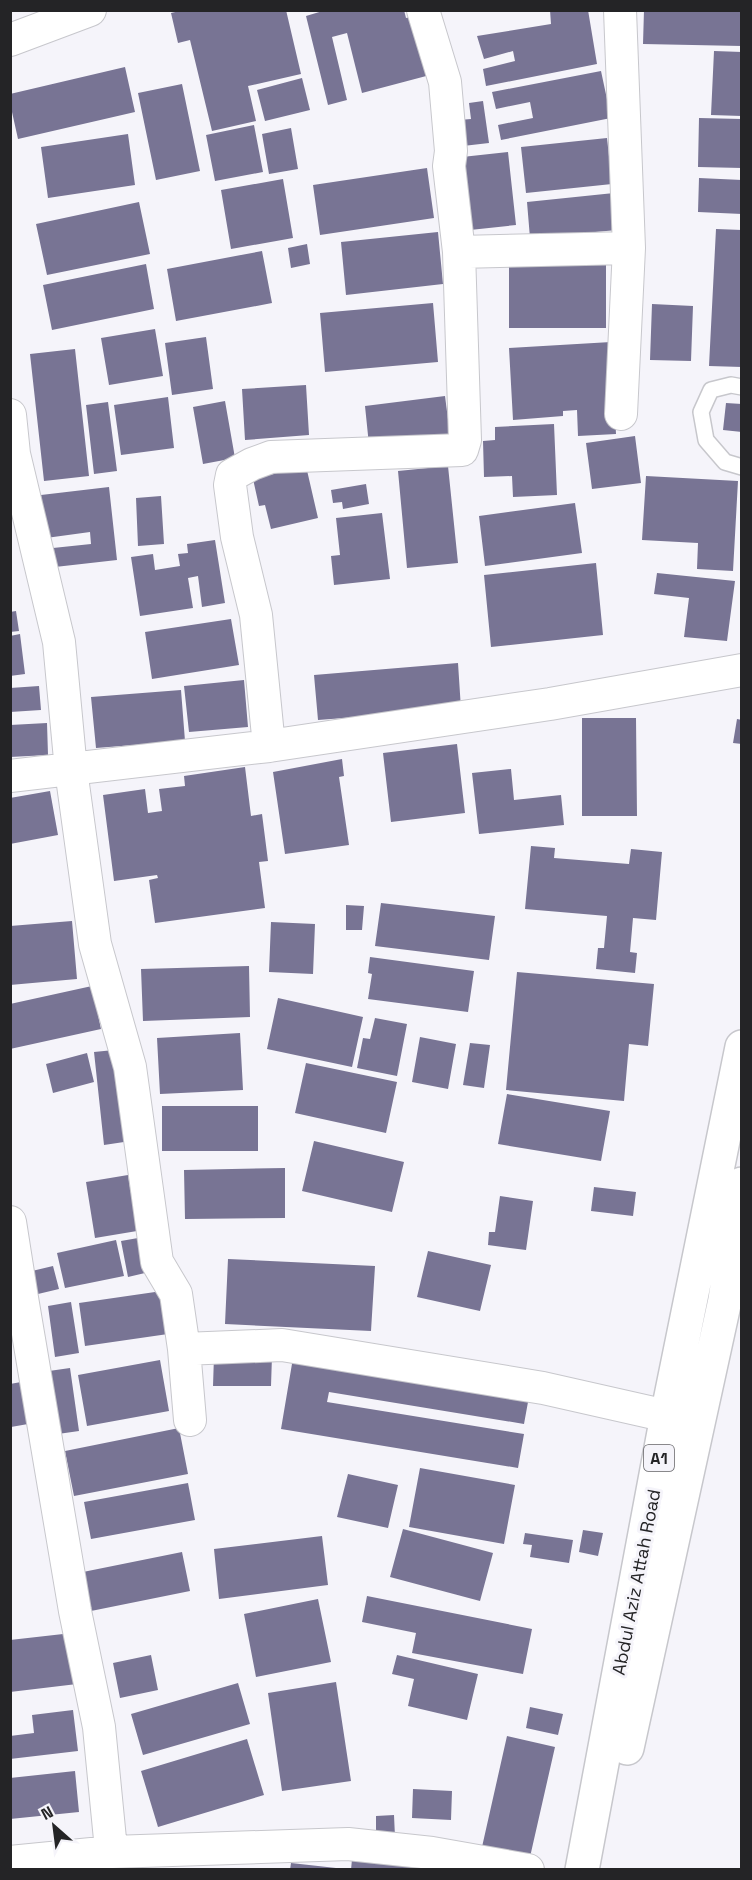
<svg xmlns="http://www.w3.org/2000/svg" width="752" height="1880" font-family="'Space Grotesk',sans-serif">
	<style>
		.building { fill: #787494 }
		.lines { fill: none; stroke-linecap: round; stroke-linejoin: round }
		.lane-casing { stroke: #c7c7cc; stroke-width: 18 }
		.street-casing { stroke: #c7c7cc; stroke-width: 34 }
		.highway-casing { stroke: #c7c7cc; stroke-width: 36 }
		.lane { stroke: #fff; stroke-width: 15 }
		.street { stroke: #fff; stroke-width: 32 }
		.highway { stroke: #fff; stroke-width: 33 }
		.labels { text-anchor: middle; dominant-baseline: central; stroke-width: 6; stroke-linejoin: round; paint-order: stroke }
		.shield { fill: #f5f4fa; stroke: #636266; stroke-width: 1.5 }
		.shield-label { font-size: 16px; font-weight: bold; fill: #242426 }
		.street-label { font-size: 18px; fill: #242426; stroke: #f5f4fa }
	</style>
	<rect width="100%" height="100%" fill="#f5f4fa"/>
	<path class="building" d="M184,10h102l15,64 -53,12 8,35 -44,10 -22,-91 -12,3 -7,-30z
		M326,10h78l2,8 9,-2 15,59 -68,18 -15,-60 -15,4 15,63 -19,5 -22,-89z
		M550,10h38l9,54 -111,22 -3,-17 32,-8 -2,-10 -29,8 -7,-23 74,-12z
		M644,10h98v36l-99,-2z
		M714,51l28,1v64l-31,-1z
		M125,67l10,45 -117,27 -8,-36v-9z
		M601,71l10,47 -110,22 -3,-15 35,-7 -3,-16 -34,7 -4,-17z
		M302,78l8,32 -45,11 -8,-31z
		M182,84l18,87 -44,9 -18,-87z
		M483,101l6,42 -26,3 -4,-26 12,-1 -2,-16z
		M699,118l43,1v49l-44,-1z
		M254,125l9,47 -48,9 -9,-46z
		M291,128l7,41 -29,5 -7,-40z
		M128,134l7,51 -87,13 -7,-51z
		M607,138l5,46 -86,9 -5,-46z
		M508,152l8,73 -46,5 -8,-73z
		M427,168l7,50 -114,17 -7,-50z
		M699,178l43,2v34l-44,-2z
		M283,179l10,59 -62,11 -10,-59z
		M614,193l3,37 -87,8 -3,-36z
		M139,202l11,52 -103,21 -11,-51z
		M716,229l26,1v137l-33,-1z
		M438,232l5,52 -97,11 -5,-53z
		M307,244l3,20 -19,4 -3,-20z
		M262,251l10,52 -96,18 -9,-52z
		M509,262h97v66h-97z
		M146,264l8,45 -102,21 -9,-45z
		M433,303l5,59 -113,10 -5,-59z
		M652,304l41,2 -2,55 -41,-1z
		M155,329l8,47 -54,9 -8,-47z
		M206,337l7,52 -41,6 -7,-52z
		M611,342l5,92 -38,2 -1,-26 -14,1v5l-50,4 -4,-72z
		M75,349l14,127 -45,5 -14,-127z
		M306,385l3,50 -64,5 -3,-51z
		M445,396l5,39 -81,10 -4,-39z
		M168,397l6,51 -53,7 -7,-50z
		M225,401l10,57 -32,6 -10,-57z
		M108,402l9,69 -23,3 -8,-69z
		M726,403l16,1v28l-19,-2z
		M554,424l3,71 -44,2 -1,-21 -28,1 -1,-36 12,-1v-13z
		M635,436l6,47 -49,6 -6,-46z
		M306,466l12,52 -47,11 -6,-24 -6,1 -6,-27z
		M448,466l10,97 -51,5 -9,-97z
		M646,476l92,5 -5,90 -36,-2 1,-26 -56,-3z
		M366,484l3,20 -26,5 -1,-7 -9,1 -2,-13z
		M109,487l8,73 -62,7 -2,-19 38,-4 -1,-12 -44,6 -5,-43z
		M161,496l3,48 -26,2 -2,-48z
		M575,503l7,50 -97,13 -6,-50z
		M382,513l8,66 -56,6 -3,-29 9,-1 -4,-37z
		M215,540l10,63 -23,4 -4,-31 -10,2 5,30 -53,8 -9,-59 22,-3 2,16 25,-4 -2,-12 10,-1 -1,-9z
		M596,563l7,72 -112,12 -7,-72z
		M657,573l78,8 -8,60 -43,-4 5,-39 -35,-4z
		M16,611l3,20 -9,1v-20z
		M231,619l8,46 -87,14 -7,-47z
		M20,634l5,40 -15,2v-40z
		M458,663l3,46 -143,11 -4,-45z
		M244,680l4,47 -59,5 -5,-46z
		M39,686l2,24 -31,2v-24z
		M181,690l4,51 -89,7 -5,-51z
		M582,718h54l1,98h-55z
		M737,719l5,1v24l-9,-1z
		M47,723l1,32 -38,2v-32z
		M457,744l8,69 -74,9 -8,-69z
		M342,759l2,17 -5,1 10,68 -64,9 -12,-82z
		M245,767l6,49 11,-2 6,47 -9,1 6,46 -110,15 -6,-43 9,-2 -1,-3 -43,6 -11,-86 42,-6 3,24 14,-2 -3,-22 26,-3 -1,-10z
		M511,769l3,31 47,-5 3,30 -85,9 -7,-61z
		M50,791l8,44 -48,9v-46z
		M531,846l24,2 -1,10 75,6 2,-15 31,3 -6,68 -23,-2 -3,34 7,1 -2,20 -39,-4 2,-21h6l3,-32 -82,-7z
		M381,903l114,13 -6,44 -114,-14z
		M346,905l18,1 -2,24h-16z
		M72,921l5,58 -67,6v-59z
		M271,922l44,2 -2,50 -44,-2z
		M370,957l104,14 -6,41 -100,-13 4,-25 -4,-1z
		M249,966l1,51 -107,4 -2,-52z
		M517,972l137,12 -6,62 -19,-2 -5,57 -118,-11z
		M92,986l9,43 -91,20v-45z
		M278,998l85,19 -11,50 -85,-18z
		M375,1018l32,6 -10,52 -40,-8 6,-30 7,1z
		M240,1033l3,57 -83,4 -3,-56z
		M420,1037l36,7 -8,45 -36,-7z
		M470,1043l20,2 -6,43 -21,-3z
		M114,1050l10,92 -20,3 -10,-93z
		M87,1053l7,29 -41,11 -7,-29z
		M306,1063l91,19 -11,51 -91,-20z
		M507,1094l103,17 -9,50 -103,-17z
		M162,1106h96v45h-96z
		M314,1141l90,21 -12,50 -90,-21z
		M285,1168v50l-100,1 -1,-49z
		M128,1175l9,56 -42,7 -9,-56z
		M594,1187l42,5 -3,24 -42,-5z
		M500,1196l33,5 -7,49 -38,-5 1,-13h6z
		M138,1238l7,35 -17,4 -7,-36z
		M116,1240l8,36 -59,12 -8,-35z
		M428,1251l63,14 -11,46 -63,-14z
		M228,1259l147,7 -4,65 -146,-7z
		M53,1266l6,23 -21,5 -6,-23z
		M162,1291l6,43 -83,12 -6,-43z
		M71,1302l8,51 -24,4 -7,-51z
		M294,1352l236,39 -6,33 -195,-32 -2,10 197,32 -6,34 -237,-39z
		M214,1356h58l-1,30h-58z
		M160,1360l9,51 -82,15 -9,-51z
		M70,1368l9,63 -28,4 -9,-63z
		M21,1382l7,42 -17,3 -1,-43z
		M179,1428l9,46 -114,22 -9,-45z
		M420,1468l95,17 -11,59 -95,-17z
		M348,1474l50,11 -10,43 -51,-11z
		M188,1483l7,37 -104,19 -7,-37z
		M403,1529l90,24 -13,48 -90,-24z
		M583,1530l20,3 -5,23 -19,-4z
		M525,1533l48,7 -4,23 -39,-6 2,-12 -9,-1z
		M322,1536l6,49 -109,14 -5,-50z
		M182,1552l8,39 -99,20 -8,-39z
		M367,1596l165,33 -9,45 -111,-21 4,-20 -54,-11z
		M318,1599l13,63 -75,15 -12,-63z
		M72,1633l5,51 -67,8v-52z
		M151,1655l7,35 -38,8 -7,-35z
		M397,1655l81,19 -11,46 -59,-14 6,-27 -22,-5z
		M336,1682l15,99 -69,10 -14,-98z
		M238,1683l12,41 -107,31 -12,-41z
		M530,1707l33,7 -5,21 -32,-7z
		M73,1710l5,41 -68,8v-23l24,-3 -2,-18z
		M507,1736l48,11 -25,110 -48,-10z
		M247,1739l17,56 -106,32 -17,-56z
		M75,1771l4,41 -69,7v-41z
		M413,1789l39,2 -1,29 -39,-2z
		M394,1815l1,22h-19v-21z
		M352,1859l77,4v7h-78z
		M291,1863l45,5 -1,2h-45z"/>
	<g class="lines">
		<g class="lane-casing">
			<path id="lane" d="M742,387l-11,-2 -20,5 -10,22 5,28 19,22 17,5"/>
		</g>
		<g class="street-casing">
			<path id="street" d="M620,10l9,238 -8,166
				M10,40l80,-30
				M459,252l170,-4
				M10,415l4,39 45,188 12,128 24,174 35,123 27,195 19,32 8,55 6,71
				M269,746l-13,-131 -19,-78 -7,-52 2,-10 20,-11 19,-7 191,-7 3,-10 -6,-188 -10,-86 2,-15 -6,-69 -22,-72
				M10,776l259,-30 281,-42 192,-34
				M10,1222l11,70 54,319 24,116 14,143
				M184,1349l98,-4 261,43 124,28
				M10,1862l102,-10 236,-8 84,9 96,17"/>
		</g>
		<g class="highway-casing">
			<path id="highway" d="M627,1748l98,-448 17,-116
				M582,1870l85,-454 75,-369"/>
		</g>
		<use href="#lane" class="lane"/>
		<use href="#street" class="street"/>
		<use href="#highway" class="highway"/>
	</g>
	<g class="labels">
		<rect class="shield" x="644" y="1445" width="30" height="26" rx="4.5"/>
		<g class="shield-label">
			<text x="659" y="1458">A1</text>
		</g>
		<g class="street-label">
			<text transform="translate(636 1582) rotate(-79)">Abdul Aziz Attah Road</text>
		</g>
	</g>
	<rect width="752" height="1880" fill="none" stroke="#242426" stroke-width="24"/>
	<g transform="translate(54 1826) rotate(332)" stroke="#f5f4fa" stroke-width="4.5" paint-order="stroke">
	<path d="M0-4.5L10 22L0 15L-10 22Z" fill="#242426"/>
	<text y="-9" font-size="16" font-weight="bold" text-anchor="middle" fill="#242426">N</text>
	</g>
</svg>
